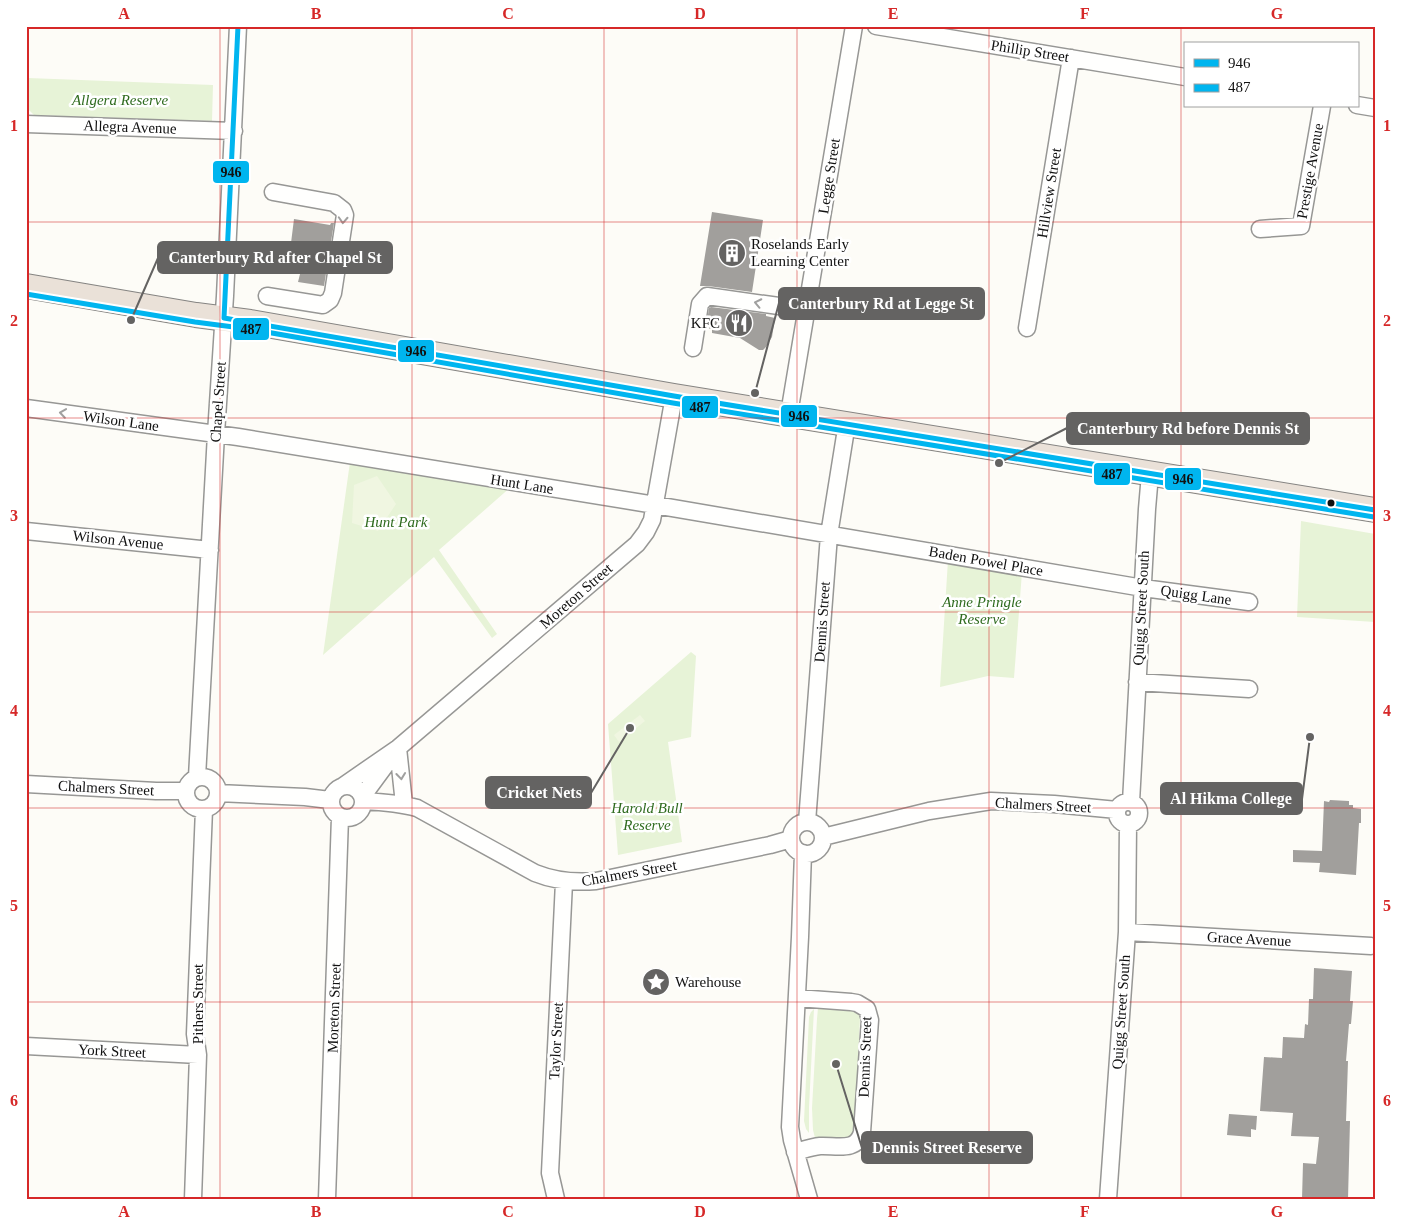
<svg xmlns="http://www.w3.org/2000/svg" width="1401" height="1225" font-family="'Times New Roman',serif">
	<style>
		.green { fill: #e7f3d7 }
		.pitch { fill: #f0f6e1 }
		.building { fill: #a19f9c }
		.lines { fill: none; stroke-linecap: round; stroke-linejoin: round }
		.minor-casing { stroke: #979795; stroke-width: 19 }
		.highway-casing { stroke: #858482; stroke-width: 26 }
		.minor { stroke: #fffffe; stroke-width: 16 }
		.highway { stroke: #eae1d8; stroke-width: 24 }
		.bus-1-casing { stroke: #fff; stroke-width: 9 }
		.bus-2-casing { stroke: #fff; stroke-width: 9 }
		.bus-1 { stroke: #00b5ef; stroke-width: 5 }
		.bus-2 { stroke: #00b5ef; stroke-width: 5 }
		.oneway { stroke: #a0a09f }
		.grid { fill: none; stroke: #d62828; stroke-width: 1; stroke-opacity: 0.55 }
		.bus-dot { fill: #111; stroke: #fff; stroke-width: 2 }
		.labels { text-anchor: middle; dominant-baseline: central; stroke-width: 5; stroke-linejoin: round; paint-order: stroke }
		.street-label { font-size: 15px; fill: #111; stroke: #fff }
		.park-label { font-size: 15px; font-style: italic; fill: #2f6b1f; stroke: #fff }
		.poi-label { font-size: 15px; fill: #111; stroke: #fff; text-anchor: start }
		.leader { fill: none; stroke: #646362; stroke-width: 2 }
		.callout-dot { fill: #646362; stroke: #fff; stroke-width: 2 }
		.callout { fill: #646362; stroke: #646362; stroke-width: 2 }
		.callout-label { font-size: 16px; text-anchor: middle; font-weight: bold; fill: #fff }
		.line-badge { stroke: #fff; stroke-width: 2 }
		.pale-badge-label { font-size: 14px; text-anchor: middle; font-weight: bold; fill: #111 }
		.neatline { fill: none; stroke: #d62828; stroke-width: 2 }
		.grid-label { font-size: 16px; text-anchor: middle; font-weight: bold; fill: #d62828 }
	</style>
	<rect width="100%" height="100%" fill="#fdfcf7"/>
	<path class="green" d="M28,78l185,7 -1,36 -178,-6 -7,-7z
		M350,462l162,24 -73,64 58,84 -5,4 -58,-81 -111,98z
		M1301,521l74,13v88l-78,-5z
		M948,560l74,12 -8,106 -26,-2 -48,11z
		M691,652l5,4 -5,81 -23,5 14,100 -64,13 -10,-131z
		M818,1008l36,3 5,3 1,3 -5,113 -5,8 -5,1 -30,-1 -2,-8 -1,-22 5,-89z
		M814,1009l-5,98v26l-3,-4 -2,-8 5,-104 2,-5z"/>
	<path class="pitch" d="M377,476l19,28 -18,27 -26,-8 2,-38z
		M640,715l5,6 -26,21 -5,-7z"/>
	<path class="building" d="M712,212l51,8 -11,72 -44,-6h-8z
		M294,219l36,6 1,-2h3l-10,63 -26,-4 3,-12 -10,-1 3,-25 -3,-1z
		M711,307l55,7v2l9,2 -3,19 -6,10 -3,3h-4l-19,-12 -28,-5v-4l-6,-1 3,-20z
		M1330,800l19,1v4h4v3l8,1v14h-2l-3,52 -37,-3 1,-9 -27,-1v-12l29,1 2,-50 5,1z
		M1314,968l38,3 -2,30h3l-2,23h-2l-3,37h2l-2,60h4l-2,78h-46l1,-36 13,1 3,-27 -28,-1 2,-23 -33,-2 4,-54 18,1 1,-21 21,1 1,-14 3,1 1,-26h4z
		M1229,1114l28,2 -1,14 -5,-1v8l-24,-2z"/>
	<g class="lines">
		<g class="minor-casing">
			<path id="minor" d="M876,26l309,51
				M1357,105l18,3
				M26,124l208,7
				M1260,229l41,-3 21,-120
				M267,296l56,9 7,-5 3,-7 12,-78 -2,-5 -9,-7 -61,-11
				M1027,328l44,-270
				M693,348l7,-44 7,-8 100,14
				M26,408l212,29 417,68 488,83 106,14
				M789,414l65,-388
				M26,531l184,19
				M1137,682l112,7
				M398,748l6,56
				M186 793a16 16 0 1 1 32 0a16 16 0 1 1-32 0Z
				M197,777l19,-343 9,-138 13,-270
				M26,784l130,7h30
				M331 802a16 16 0 1 1 32 0a16 16 0 1 1-32 0Z
				M343,786l55,-38 239,-204 9,-12 6,-12 22,-124
				M218,793l87,4 25,3
				M362,797l28,-38
				M363,801c19,1 36,2 54,7l118,65c20,8 38,10 61,8l174,-36 21,-6
				M1117 813a11 11 0 1 1 22 0a11 11 0 1 1-22 0Z
				M1131,802l16,-293 3,-35
				M807,822l22,-287 18,-112
				M791 838a16 16 0 1 1 32 0a16 16 0 1 1-32 0Z
				M823,837l106,-26 62,-10 63,3 63,6
				M803,853l-3,84 -10,190 2,13 17,59
				M1127,932l244,14
				M26,1046l172,9
				M795,1152c8,-2 16,-5 25,-6 15,-1 37,7 42,-14l8,-112 -3,-11 -10,-6 -6,-1 -54,-4
				M193,1199l5,-144 -3,-21 9,-225
				M327,1199l13,-382
				M556,1199l-6,-26 14,-291
				M1108,1199l19,-267 1,-108"/>
		</g>
		<g class="highway-casing">
			<path id="highway" d="M26,286l170,29 54,7 424,74 701,114"/>
		</g>
		<use href="#minor" class="minor"/>
		<use href="#highway" class="highway"/>
		<g class="bus-1-casing">
			<path id="bus-1" d="M224,318l450,78 701,114
				M224,318l14,-292"/>
		</g>
		<g class="bus-2-casing">
			<path id="bus-2" d="M26,294l169,28 54,7 424,74 701,114"/>
		</g>
		<use href="#bus-1" class="bus-1"/>
		<use href="#bus-2" class="bus-2"/>
	</g>
	<defs><path id="oneway-chevron" d="M-2-3.5L2.5 0L-2 3.5" fill="none" stroke-width="1.6" stroke-linecap="round" stroke-linejoin="round" transform="scale(1.25)"/></defs>
	<g class="oneway">
		<use href="#oneway-chevron" transform="translate(343 220) rotate(93)"/>
		<use href="#oneway-chevron" transform="translate(758 303) rotate(-168)"/>
		<use href="#oneway-chevron" transform="translate(63 413) rotate(-172)"/>
		<use href="#oneway-chevron" transform="translate(401 776) rotate(84)"/>
	</g>
	<path class="grid" d="M220,26v1173M412,26v1173M604,26v1173M797,26v1173M989,26v1173M1181,26v1173M26,222h1349M26,418h1349M26,612h1349M26,808h1349M26,1002h1349"/>
	<defs>
		<g id="building-disc" transform="scale(1.4375)"><circle r="9.5" fill="#646362" stroke="#fff"/><path d="M-4-6H4V6H1V3H-1V6H-4ZM-2.5-4.3h1.7v1.8h-1.7ZM.8-4.3h1.7v1.8H.8ZM-2.5-1h1.7V.8h-1.7ZM.8-1h1.7V.8H.8Z" fill="#fff"/></g>
		<g id="restaurant-disc" transform="scale(1.4375)"><circle r="9.5" fill="#646362" stroke="#fff"/><path d="M-5-6h1v4h1v-4h1v4h1v-4h1v5L-1.5 .5V6h-2V.5L-5-1ZM5-6V6H3V1.5H1.5Q1.5-4 5-6Z" fill="#fff"/></g>
		<g id="sight-disc" transform="scale(1.4375)"><circle r="9.5" fill="#646362" stroke="#fff"/><path d="M0-6L1.8-2.2L6-1.7L2.9 1.2L3.7 5.4L0 3.3L-3.7 5.4L-2.9 1.2L-6-1.7L-1.8-2.2Z" fill="#fff"/></g>
	</defs>
	<g fill-rule="evenodd">
		<use href="#building-disc" x="732" y="253"/>
		<use href="#restaurant-disc" x="739" y="323"/>
		<use href="#sight-disc" x="656" y="982"/>
	</g>
	<circle class="bus-dot" cx="1331" cy="503" r="4.5"/>
	<g class="labels">
		<g class="street-label">
			<text transform="translate(1030 51) rotate(9)">Phillip Street</text>
			<text transform="translate(130 127) rotate(2)">Allegra Avenue</text>
			<text transform="translate(1310 171) rotate(-80)">Prestige Avenue</text>
			<text transform="translate(829 176) rotate(-81)">Legge Street</text>
			<text transform="translate(1049 193) rotate(-81)">Hillview Street</text>
			<text transform="translate(218 402) rotate(-86)">Chapel Street</text>
			<text transform="translate(121 421) rotate(8)">Wilson Lane</text>
			<text transform="translate(522 484) rotate(9)">Hunt Lane</text>
			<text transform="translate(118 540) rotate(6)">Wilson Avenue</text>
			<text transform="translate(986 561) rotate(10)">Baden Powel Place</text>
			<text transform="translate(1196 595) rotate(8)">Quigg Lane</text>
			<text transform="translate(576 596) rotate(-41)">Moreton Street</text>
			<text transform="translate(1141 608) rotate(-87)">Quigg Street South</text>
			<text transform="translate(822 622) rotate(-86)">Dennis Street</text>
			<text transform="translate(106 788) rotate(3)">Chalmers Street</text>
			<text transform="translate(1043 805) rotate(3)">Chalmers Street</text>
			<text transform="translate(629 873) rotate(-10)">Chalmers Street</text>
			<text transform="translate(1249 939) rotate(3)">Grace Avenue</text>
			<text transform="translate(198 1004) rotate(-90)">Pithers Street</text>
			<text transform="translate(334 1008) rotate(-88)">Moreton Street</text>
			<text transform="translate(1121 1012) rotate(-86)">Quigg Street South</text>
			<text transform="translate(556 1041) rotate(-87)">Taylor Street</text>
			<text transform="translate(112 1051) rotate(3)">York Street</text>
			<text transform="translate(865 1057) rotate(-88)">Dennis Street</text>
		</g>
		<g class="park-label">
			<text x="120" y="100">Allgera Reserve</text>
			<text x="396" y="522">Hunt Park</text>
			<text x="982" y="602">Anne Pringle<tspan x="982" dy="17">Reserve</tspan></text>
			<text x="647" y="808">Harold Bull<tspan x="647" dy="17">Reserve</tspan></text>
		</g>
		<g class="poi-label">
			<text x="751" y="244">Roselands Early<tspan x="751" dy="17">Learning Center</tspan></text>
			<text x="720" y="323" text-anchor="end">KFC</text>
			<text x="675" y="982">Warehouse</text>
		</g>
	</g>
	<path class="leader" d="M131 320L158 258M755 393L779 303M999 463L1067 428M630 728L591 793M1310 737L1302 799M836 1064L862 1148"/>
	<g class="callout-dot">
		<circle cx="131" cy="320" r="5"/>
		<circle cx="755" cy="393" r="5"/>
		<circle cx="999" cy="463" r="5"/>
		<circle cx="630" cy="728" r="5"/>
		<circle cx="1310" cy="737" r="5"/>
		<circle cx="836" cy="1064" r="5"/>
	</g>
	<g class="callout">
		<rect x="158" y="242" width="234" height="31" rx="5"/>
		<rect x="779" y="288" width="205" height="31" rx="5"/>
		<rect x="1067" y="413" width="242" height="31" rx="5"/>
		<rect x="486" y="777" width="105" height="31" rx="5"/>
		<rect x="1161" y="783" width="141" height="31" rx="5"/>
		<rect x="862" y="1132" width="170" height="31" rx="5"/>
	</g>
	<g class="callout-label">
		<text x="275" y="263">Canterbury Rd after Chapel St</text>
		<text x="881" y="309">Canterbury Rd at Legge St</text>
		<text x="1188" y="434">Canterbury Rd before Dennis St</text>
		<text x="539" y="798">Cricket Nets</text>
		<text x="1231" y="804">Al Hikma College</text>
		<text x="947" y="1153">Dennis Street Reserve</text>
	</g>
	<g class="line-badge">
		<rect x="212" y="160" width="38" height="24" rx="5" fill="#00b5ef"/>
		<rect x="232" y="317" width="38" height="24" rx="5" fill="#00b5ef"/>
		<rect x="397" y="339" width="38" height="24" rx="5" fill="#00b5ef"/>
		<rect x="681" y="395" width="38" height="24" rx="5" fill="#00b5ef"/>
		<rect x="780" y="404" width="38" height="24" rx="5" fill="#00b5ef"/>
		<rect x="1093" y="462" width="38" height="24" rx="5" fill="#00b5ef"/>
		<rect x="1164" y="467" width="38" height="24" rx="5" fill="#00b5ef"/>
	</g>
	<g class="pale-badge-label">
		<text x="231" y="177">946</text>
		<text x="251" y="334">487</text>
		<text x="416" y="356">946</text>
		<text x="700" y="412">487</text>
		<text x="799" y="421">946</text>
		<text x="1112" y="479">487</text>
		<text x="1183" y="484">946</text>
	</g>
	<rect width="1401" height="1225" fill="none" stroke="#ffffff" stroke-width="55"/>
	<rect x="1184" y="42" width="175" height="65" fill="#ffffff" stroke="#a0a0a0"/>
	<rect x="1194" y="59" width="25" height="8" fill="#00b5ef" stroke="#a0a0a0"/>
	<text x="1228" y="68" font-size="15" fill="#111111">946</text>
	<rect x="1194" y="84" width="25" height="8" fill="#00b5ef" stroke="#a0a0a0"/>
	<text x="1228" y="92" font-size="15" fill="#111111">487</text>
	<rect x="28" y="28" width="1346" height="1170" class="neatline"/>
	<g class="grid-label">
		<text x="124" y="19">A</text>
		<text x="316" y="19">B</text>
		<text x="508" y="19">C</text>
		<text x="700" y="19">D</text>
		<text x="893" y="19">E</text>
		<text x="1085" y="19">F</text>
		<text x="1277" y="19">G</text>
		<text x="14" y="131">1</text>
		<text x="1387" y="131">1</text>
		<text x="14" y="326">2</text>
		<text x="1387" y="326">2</text>
		<text x="14" y="521">3</text>
		<text x="1387" y="521">3</text>
		<text x="14" y="716">4</text>
		<text x="1387" y="716">4</text>
		<text x="14" y="911">5</text>
		<text x="1387" y="911">5</text>
		<text x="14" y="1106">6</text>
		<text x="1387" y="1106">6</text>
		<text x="124" y="1217">A</text>
		<text x="316" y="1217">B</text>
		<text x="508" y="1217">C</text>
		<text x="700" y="1217">D</text>
		<text x="893" y="1217">E</text>
		<text x="1085" y="1217">F</text>
		<text x="1277" y="1217">G</text>
	</g>
</svg>
